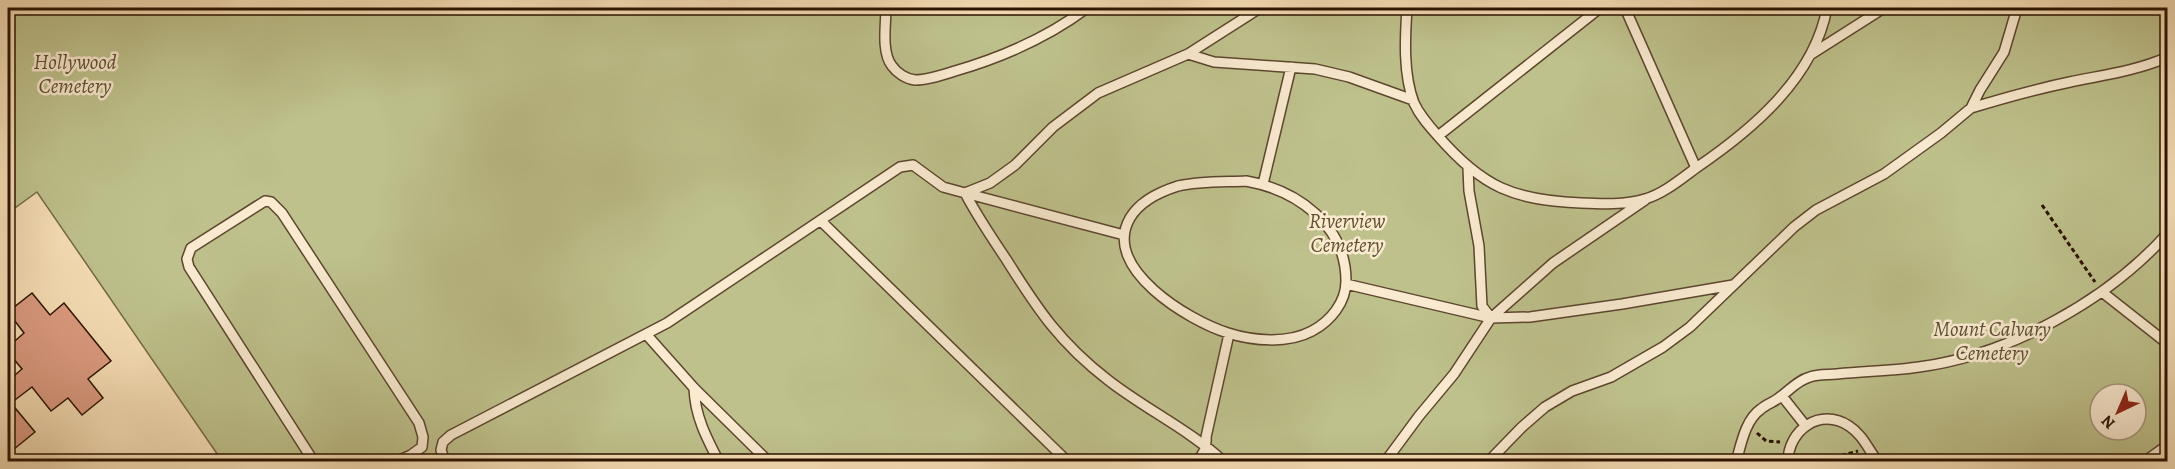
<svg xmlns="http://www.w3.org/2000/svg" width="2175" height="469" font-family="Alegreya,serif">
	<style>
		.green { fill: #bec18c; stroke: #746a46; stroke-width: 1.5; fill-rule: evenodd }
		.building { fill: #db9b81; stroke: #2a1300; stroke-width: 1.5 }
		.lines { fill: none; stroke-linecap: round; stroke-linejoin: round }
		.service-casing { stroke: #5d462e; stroke-width: 12 }
		.path { stroke: #2a1300; stroke-width: 3; stroke-dasharray: 4.5 3; stroke-linecap: butt }
		.service { stroke: #f9ead0; stroke-width: 9 }
		.labels { text-anchor: middle; dominant-baseline: central; stroke-width: 5; stroke-linejoin: round; paint-order: stroke }
		.park-label { font-size: 21px; font-style: italic; fill: #5e5031; stroke: #f9ead0 }
	</style>
	<rect width="100%" height="100%" fill="#f6deb6"/>
	<filter id="stains"><feTurbulence type="fractalNoise" baseFrequency=".00333" numOctaves="4"/><feColorMatrix values="0 0 0 0 .2 0 0 0 0 .09 0 0 0 0 .02 0 0 0 .5 -.17"/></filter>
	<radialGradient id="worn" r=".72"><stop offset=".6" stop-color="#630" stop-opacity="0"/><stop offset="1" stop-color="#630" stop-opacity=".3"/></radialGradient>
	<path class="green" d="M8,8h2159v453h-1945l-185,-269 -29,21zM2100,394h36v36h-36z"/>
	<path class="building" d="M32,293l18,22 14,-12 47,58 -23,18 15,19 -21,17 -14,-17 -17,13 -19,-24 -21,16 24,29 -27,22v-73l14,-12 -14,-17v-5l16,-14 -16,-21z"/>
	<g class="lines">
		<g class="service-casing">
			<path id="service" d="M886,8c0,16 -5,44 6,58 5,7 14,13 23,14 13,0 28,-5 40,-9 48,-14 92,-33 132,-63
				M1407,8c-2,30 -4,66 7,95 6,13 15,23 24,33 45,52 76,64 143,67 21,1 44,2 64,-4 18,-5 36,-20 51,-31l-71,-160
				M1188,54l26,8 101,7 34,8 64,23
				M1810,55l74,-47
				M1971,108c33,-10 65,-19 99,-26 33,-7 66,-11 98,-25
				M1438,136l162,-128
				M1468,168l1,23 10,55 3,60 9,12
				M1696,168c56,-38 118,-90 131,-160
				M1246,181c51,9 100,44 100,100 0,21 -15,40 -34,50 -24,13 -59,10 -84,2 -39,-12 -127,-65 -98,-115 10,-17 29,-26 48,-32 21,-5 46,-4 68,-5z
				M1263,184l28,-117
				M965,193c12,23 27,45 41,66 32,51 54,84 102,121 37,29 82,50 116,82
				M965,193l159,42
				M821,221l247,241
				M1346,284l145,34 39,-1 92,-13 111,-19
				M2102,292l66,52
				M646,334l48,54 75,74
				M694,388c1,28 12,49 25,74
				M1782,396l23,29
				M314,462l-125,-195 -2,-8 4,-11 74,-47 6,1 11,11 137,210 4,14 -1,10 -11,8 -16,7
				M445,462l-4,-12 2,-8 8,-7 216,-112 233,-156 13,-2 30,22 22,6 25,-10 25,-18 38,-38 45,-34 90,-39 72,-46
				M1196,462c8,-8 11,-15 10,-25l23,-103
				M1385,462l34,-46 35,-42 37,-56 62,-55 92,-63
				M1488,462l34,-35 23,-20 27,-16 39,-14 52,-30 27,-20 104,-100 22,-17 68,-36 57,-41 30,-25 9,-18 24,-38 13,-44
				M1736,462c5,-17 9,-42 25,-53 6,-5 13,-7 19,-12 10,-7 18,-17 30,-20 8,-3 19,-2 27,-3 28,-3 55,-3 82,-7 90,-12 188,-66 249,-134
				M1788,462c0,-32 32,-55 61,-36 14,9 19,23 29,36
				M2144,462l24,-17"/>
		</g>
		<path class="path" d="M2042,205l53,77
			M1757,433l9,8 14,1
			M1837,462l6,-7 15,-4"/>
		<use href="#service" class="service"/>
	</g>
	<g class="labels">
		<g class="park-label">
			<text x="75" y="62">Hollywood<tspan x="75" dy="24">Cemetery</tspan></text>
			<text x="1347" y="221">Riverview<tspan x="1347" dy="24">Cemetery</tspan></text>
			<text x="1992" y="329">Mount Calvary<tspan x="1992" dy="24">Cemetery</tspan></text>
		</g>
	</g>
	<rect width="2175" height="469" fill="none" stroke="#f6deb6" stroke-width="30"/>
	<rect x="9" y="9" width="2157" height="451" fill="none" stroke="#2a1300" stroke-width="3"/>
	<rect x="15" y="15" width="2145" height="439" fill="none" stroke="#2a1300" stroke-width="1.5"/>
	<g transform="translate(2118 412) rotate(224)"><circle r="28" fill="#f9ead0" stroke="#a6947d" stroke-width="1.5"/>
	<path d="M0-4.5L10 22L0 15L-10 22Z" fill="#8f2418"/>
	<text y="-9" font-size="16" font-weight="bold" text-anchor="middle" fill="#2a1300">N</text>
	</g>
	<rect width="100%" height="100%" filter="url(#stains)"/>
	<rect width="100%" height="100%" fill="url(#worn)"/>
</svg>
